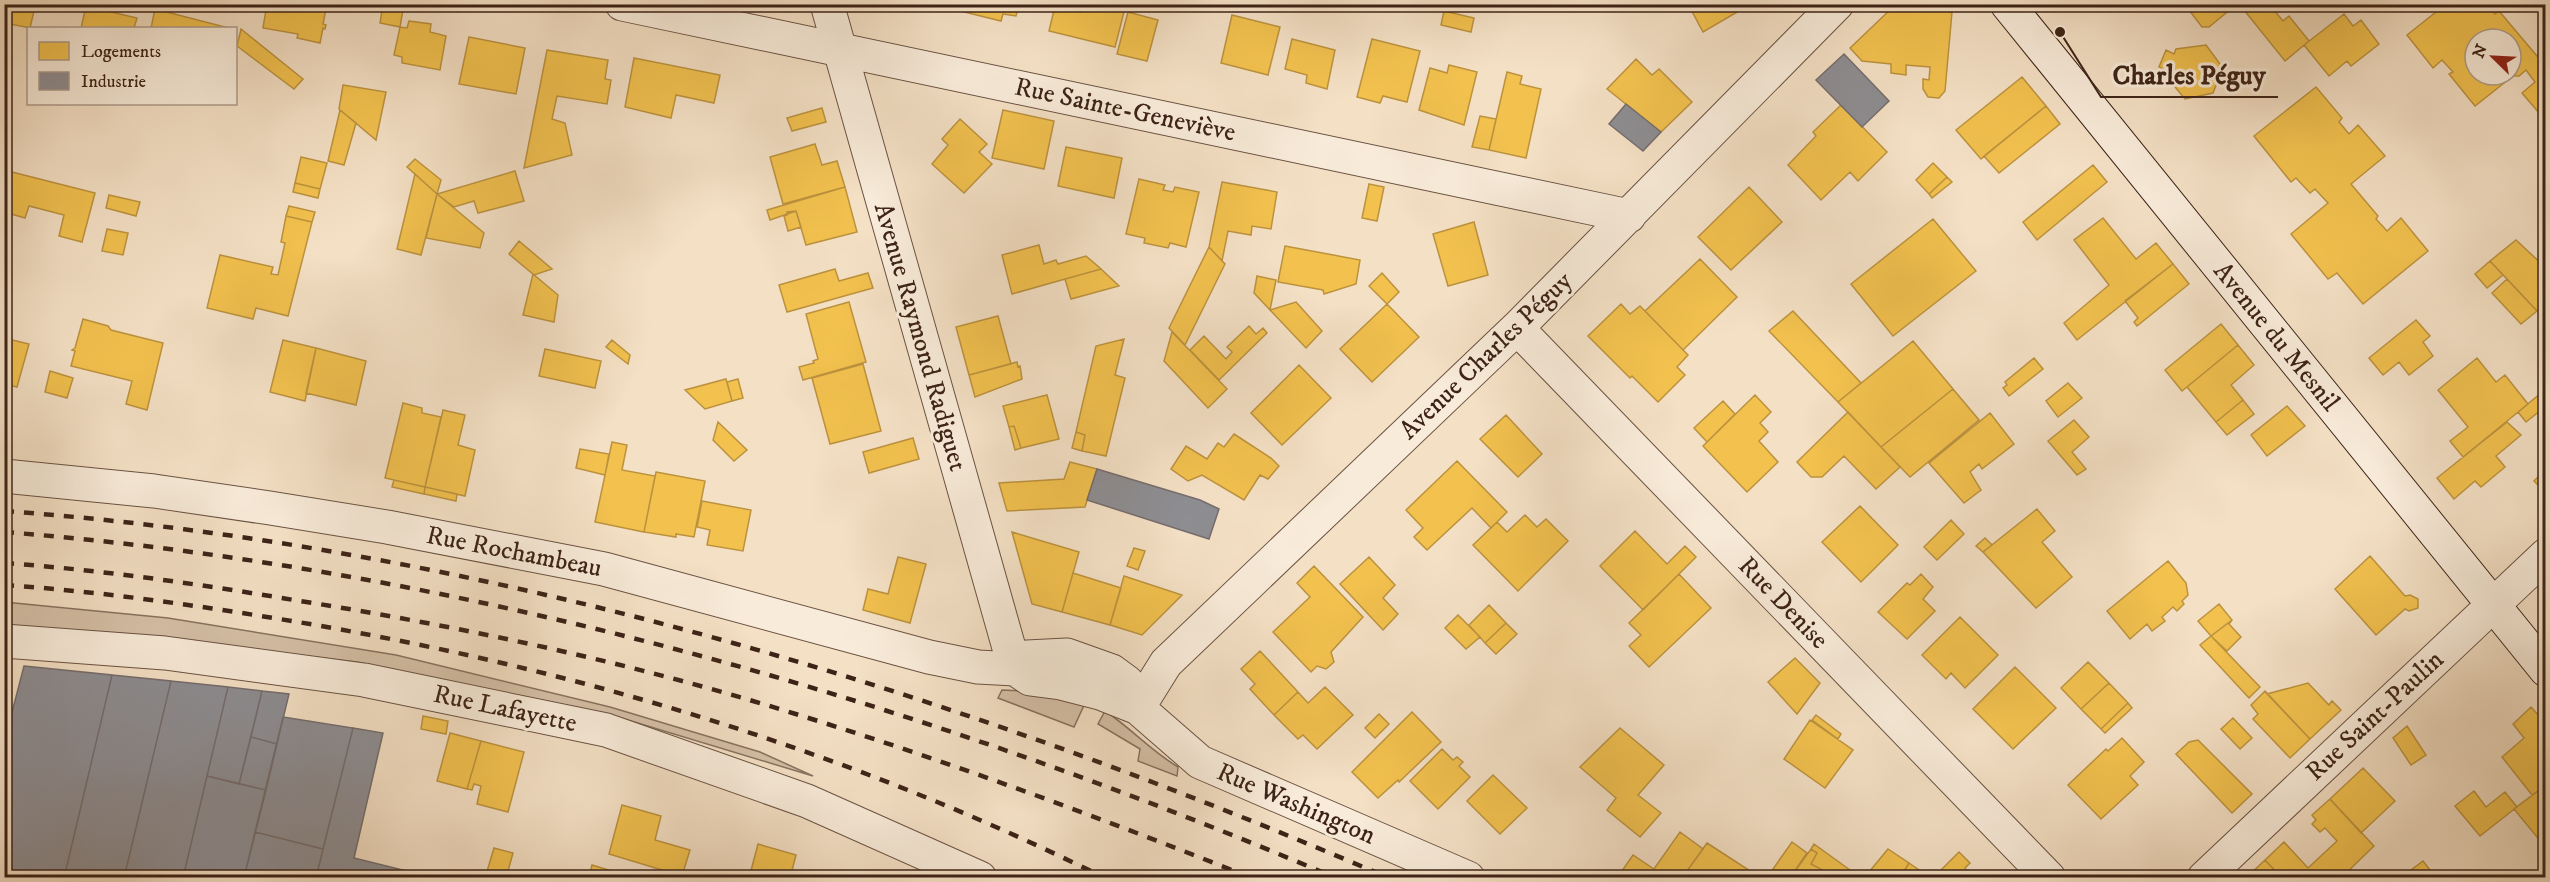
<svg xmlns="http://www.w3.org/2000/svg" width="2550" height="882" font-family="'IM FELL DW Pica',serif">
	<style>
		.green { fill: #d5c0a7; stroke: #89725f; stroke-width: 1.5 }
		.homes { fill: #f2c14e; stroke: #bc923e; stroke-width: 1.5; fill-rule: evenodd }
		.industry { fill: #8d8d92; stroke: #756d6d; stroke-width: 1.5 }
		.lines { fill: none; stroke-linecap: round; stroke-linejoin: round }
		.street-casing { stroke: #6b5242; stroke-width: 35 }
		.secondary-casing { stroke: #3d2317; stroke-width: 35 }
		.street { stroke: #f8ebd9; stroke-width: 33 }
		.secondary { stroke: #f8ebd9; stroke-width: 33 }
		.rail { stroke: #3d2317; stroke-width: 4.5; stroke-dasharray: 10 10; stroke-linecap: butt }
		.labels { text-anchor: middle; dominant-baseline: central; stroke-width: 6; stroke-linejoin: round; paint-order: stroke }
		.street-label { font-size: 26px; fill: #3d2317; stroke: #f8ebd9 }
		.leader { fill: none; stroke: #3d2317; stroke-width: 2 }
		.callout-dot { fill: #3d2317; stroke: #f8ebd9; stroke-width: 2 }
		.callout-label { font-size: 27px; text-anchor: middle; font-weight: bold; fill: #3d2317; stroke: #f8ebd9; stroke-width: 6; stroke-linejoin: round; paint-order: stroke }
	</style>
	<rect width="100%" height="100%" fill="#f4e0c5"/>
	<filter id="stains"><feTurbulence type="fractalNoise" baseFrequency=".00333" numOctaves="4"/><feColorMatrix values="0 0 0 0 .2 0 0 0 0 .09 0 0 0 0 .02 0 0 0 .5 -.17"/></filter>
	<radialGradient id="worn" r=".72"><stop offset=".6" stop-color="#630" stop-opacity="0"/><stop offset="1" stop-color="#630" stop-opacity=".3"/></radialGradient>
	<path class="green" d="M4,602l164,16 228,37 214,52 150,45 53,24 -205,-62 -251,-52 -238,-28 -114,-6z
		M1002,690l43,2 41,9 -12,26 -76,-29z
		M1105,711c26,17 46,40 73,56l-1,9 -39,-15 2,-12 -42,-25z"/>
	<path class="homes" d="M4,4l30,7 -4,17 -26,-5z
		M7,4h29l-2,7z
		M267,4h60l-4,20 3,1 -1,4 -2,-1 -3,15 -23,-5 1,-4 -35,-6z
		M383,4h21l-4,23 -20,-4z
		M949,4h70l-3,12 -13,-2 -2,7 -53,-13z
		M1083,4h43l-11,43 -66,-16 6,-25 26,6z
		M1688,4h63l-48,28z
		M2195,4h42l-28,23h-7l-13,-17z
		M2251,4h18l14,17 6,-5 20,25 -24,20 -41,-51z
		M2446,4h41l8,10 4,-3 38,45 9,-7v72l-24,-28 13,-11 -9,-12 -7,6h-6l-38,30 -26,-32 4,-2 -11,-12 -9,8 -26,-33zM2475,39h36v36h-36z
		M86,6l51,12 -3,10h-53z
		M1893,7l59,5 -7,79 -6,7 -11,-1 -5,-8v-10l6,1 1,-13 -24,-2v10l-15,-2v-9l-29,-3 -12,-13z
		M155,9l70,18v1h-74z
		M1444,11l30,7 -3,14 -30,-7z
		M1128,12l30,8 -11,41 -30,-7z
		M2344,14l9,12 8,-6 18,24 -28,22 -4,-5 -18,15 -25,-31z
		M1232,15l48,12 -12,48 -47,-12z
		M409,21l22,3 -1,8 16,4 -6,34 -38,-7v-6l-8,-2 6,-28 7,1z
		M241,29l62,50 -9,10 -57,-43z
		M469,37l56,11 -9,46 -57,-10z
		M1292,39l43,11 -8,39 -21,-6 1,-8 -22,-6z
		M1372,39l48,12 -13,51 -24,-6 -3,7 -23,-6z
		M2206,45l17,23 -10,25 -28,6 -19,-23 1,-5 -8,-4 7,-17 8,4 2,-5z
		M547,50l61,10 -3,19 6,1 -4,24 -50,-8 -5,23 13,4 7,32 -48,13z
		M634,58l86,17 -6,28 -38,-8 -5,23 -46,-11z
		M1636,59l16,16 7,-6 33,33 -31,30 -54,-43z
		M1449,65l28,7 -13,53 -45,-15 11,-42 17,5z
		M1507,72l15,4 -2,8 21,5 -15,69 -37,-8z
		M2022,77l24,29 -65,53 -25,-29z
		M343,85l43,7 -10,48 -37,-31z
		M2316,87l26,31 -3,4 10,12 9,-9 27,31 -34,28 27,32 -2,3 11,12 14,-13 27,33 -65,53 -26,-31 -9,6 -37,-45 37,-31 -13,-14 -5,4 -14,-15 -5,4 -37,-46z
		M1841,105l46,47 -29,29 -8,-9 -29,28 -33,-35 28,-29 -3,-4z
		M2046,106l14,18 -61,49 -15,-17z
		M822,108l4,14 -34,9 -5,-13z
		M340,110l16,13 -12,42 -16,-4z
		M1003,110l51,11 -10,48 -52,-11z
		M1480,116l16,3 -7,31 -17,-3z
		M960,119l27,25 -8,8 13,12 -28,29 -32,-29 16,-19 -6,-6z
		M815,144l7,21 15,-4 8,26 -62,17 -13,-47z
		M1066,147l56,11 -8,40 -56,-12z
		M301,157l26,6 -7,26 -25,-6z
		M415,159l26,21 -4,14 -30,-27z
		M1933,163l14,14 -18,17 -13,-14z
		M2093,165l14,17 -70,58 -14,-18z
		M4,170l91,23 -13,49 -23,-6 5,-21 -35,-9 -4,12 -21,-6z
		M515,171l9,30 -46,12 -4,-12 -20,6 -17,-13z
		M415,174l22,20 -16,61 -24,-6z
		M1947,177l5,5 -20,16 -3,-4z
		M1139,179l26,6 -2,5 10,2 2,-5 24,5 -13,55 -16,-4 -2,5 -24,-5 1,-5 -19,-4z
		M1222,182l55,10 -6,37 -19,-3 -1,9 -23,-4 -6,30 -13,-14z
		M295,183l25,6 -2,9 -25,-6z
		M1369,184l15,3 -7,34 -15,-3z
		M845,187l12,45 -51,13 -10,-34 -26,9 -3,-10z
		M1749,187l33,35 -51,48 -33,-33z
		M437,194l47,39 -4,15 -54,-10z
		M109,195l31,7 -4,14 -30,-8z
		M289,206l26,6 -3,10 -26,-6z
		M796,211l5,16 -13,4 -4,-15 3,-1v-3z
		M286,216l26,6 -24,94 -32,-8 -3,11 -46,-11 13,-53 53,12 -2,7 7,1 7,-32 -4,-1z
		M2103,218l33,41 20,-16 17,21 -96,76 -13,-17 45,-38 -35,-45z
		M1933,219l43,52 -83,65 -42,-52z
		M1474,222l14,53 -40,11 -15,-52z
		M107,229l21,4 -5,22 -21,-4z
		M2516,240l30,28v35l-9,8 -47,-50z
		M519,241l33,28 -18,6 -25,-21z
		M1039,245l5,19 12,-4 2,4 28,-8 15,13 -89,25 -10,-39z
		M1285,246l75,14 -4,24 -32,10 -1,-4 -45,-8z
		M1209,247l16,17 -40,81 -16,-17z
		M1700,259l37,38 -54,53 -38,-39z
		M2490,261l13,14 -16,13 -12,-14z
		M2173,264l16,20 -52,42 -3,-4 4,-4 -13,-17z
		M835,269l4,12 29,-8 5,15 -86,24 -8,-27z
		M1101,269l18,17 -48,13 -6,-20z
		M1382,273l17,19 -12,12 -18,-18z
		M533,274l25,21 -4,27 -31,-7z
		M1257,276l19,4 -6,30 -16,-17z
		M2507,279l30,32 -16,13 -29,-31z
		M849,302l17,60 -63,18 -4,-13 15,-4 -1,-2 5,-2 -12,-45z
		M1296,302l26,29 -16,17 -36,-38z
		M1387,304l32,33 -47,45 -32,-33z
		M1621,304l9,10 10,-8 48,49 -11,12 8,8 -27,27 -26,-26 -2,2 -42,-42z
		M1793,311l68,72 -23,19 -69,-71z
		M998,316l13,48 -42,11 -13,-48z
		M83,319l25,7 3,4 52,13 -16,67 -21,-6 6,-23 -61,-15 4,-15 -3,-1 3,-2z
		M2416,320l14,16 -7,6 10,14 -24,19 -10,-13 -16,13 -14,-17z
		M2221,324l17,21 -56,46 -17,-21z
		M1249,326l7,8 7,-6 4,5 -48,47 -29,-30 14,-14 22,23 6,-7 -5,-5z
		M1172,332l55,57 -19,19 -44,-47z
		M4,338l25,6 -12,43 -13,-3z
		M1124,339l-9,36 10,3 -19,78 -24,-5 3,-16 -9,-3 20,-86z
		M283,340l33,8 -11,53 -35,-9z
		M612,340l18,15 -2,9 -22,-17z
		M1913,341l40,48 -72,58 -43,-45z
		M2238,345l16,20 -23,20 12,15 -27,22 -29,-35z
		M316,348l50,13 -10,44 -50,-12z
		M545,349l56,12 -6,27 -56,-12z
		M2034,358l9,11 -34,27 -6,-8 4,-3 -2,-3z
		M2477,358l19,24 9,-7 23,29 -65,53 -13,-16 18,-14 -30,-37z
		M1017,362l1,5 2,-1 2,13 -47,18 -6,-22z
		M863,364l18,67 -51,13 -18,-66z
		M1299,365l32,33 -49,47 -31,-32z
		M50,371l23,7 -6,20 -22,-6z
		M726,379l6,22 -27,8 -20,-19z
		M738,379l5,19 -11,3 -5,-19z
		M2068,383l14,15 -24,19 -12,-16z
		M1953,389l26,31 -69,57 -29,-30z
		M2541,393l5,5v8l-20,16 -8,-10z
		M1047,395l12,44 -38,9 -7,-22 -5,1 -6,-21z
		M1755,395l16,17 -11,11 8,9 -9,9 19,21 -31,30 -44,-46z
		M2243,400l11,14 -27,21 -11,-13z
		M1723,401l12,13 -28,28 -13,-14z
		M403,403l19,5v5l19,4 -16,70 -40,-9z
		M2287,406l18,20 -38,30 -16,-21z
		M443,410l22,5 -7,30 17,5 -10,46 -40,-9z
		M1848,412l52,55 -24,22 -32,-33 -22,21h-11l-14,-15z
		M1990,413l24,31 -32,25 -3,-5 -9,8 11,18 -17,13 -35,-40z
		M1506,415l36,39 -24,23 -38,-38z
		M2074,420l15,17 -17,15 14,17 -9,6 -29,-34z
		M718,422l29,28 -13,11 -21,-21z
		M2507,422l14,13 -25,21 9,11 -24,20 -6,-6 -21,18 -17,-21z
		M1014,426l7,22 -6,2 -6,-23z
		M1076,432l9,3 -3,16 -10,-3z
		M1234,434l37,24 8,8 -11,13 -8,-4 -16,25 -42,-25 -14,6 -17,-12 15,-23 21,13 11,-16 6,4z
		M913,438l6,21 -50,14 -6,-21z
		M612,442l15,3 -5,25 33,6 -11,56 -49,-10z
		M580,449l29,5 -4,21 -29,-7z
		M1457,461l50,51 -16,16 -19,-20 -45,42 -13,-13 9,-9 -17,-18z
		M1070,462l27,7 -12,38 -78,4 -8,-28 65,-4z
		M2546,469v24l-12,-12z
		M656,472l49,9 -11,56 -18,-3v3l-32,-5z
		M394,480l31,7 -1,7 -32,-7z
		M425,487l32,7 -1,7 -32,-7z
		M702,501l49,9 -8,41 -36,-6 3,-15 -13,-3z
		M1860,506l38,39 -37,37 -39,-40z
		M2037,509l18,22 -13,11 30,35 -36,31 -53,-56z
		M1525,515l12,12 9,-8 22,22 -50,50 -45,-46 24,-23 10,10z
		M1951,520l13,14 -27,26 -13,-13z
		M1635,531l32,33 18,-18 11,11 -53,53 -43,-44z
		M1012,532l67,20 -17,60 -30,-8z
		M1985,538l7,7 -9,7 -7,-6z
		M1134,548l11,3 -7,19 -11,-4z
		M2370,556l35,40 5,-1 8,4v9l-9,3 -4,-2 -29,26 -41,-46z
		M898,557l28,7 -16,59 -47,-13 5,-21 20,5z
		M1369,557l26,28 -12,13 15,16 -15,16 -43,-46z
		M2168,561l18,22 2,12 -6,6 2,3 -7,7 -4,-4 -11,10 3,4 -13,10 -5,-7 -17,15 -23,-28z
		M1314,566l49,51 -32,35 3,10 -8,7 -9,-3 -6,6 -38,-40 37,-35 -13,-14z
		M1073,573l48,15 -11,37 -48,-13z
		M1679,574l32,34 -62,59 -20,-21 12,-11 -12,-12z
		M1921,574l12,13 -10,12 12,12 -28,28 -29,-27 29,-29 3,2z
		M1124,576l58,19 -40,40 -32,-10z
		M2219,604l13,16 -21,16 -13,-15z
		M1489,605l17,18 -21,20 -16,-18z
		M1458,615l22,22 -14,12 -21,-21z
		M1960,617l38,38 -33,33 -14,-15 -5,6 -24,-24z
		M2232,620l-3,4 12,13 -14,14 -16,-15z
		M1506,623l11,11 -21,20 -11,-11z
		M2211,636l49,51 -11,11 -49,-53z
		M1260,651l38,41 -24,23 -24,-26 5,-5 -14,-15z
		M1795,658l25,25 -23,31 -29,-32z
		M2088,662l21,21 -28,26 -20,-21z
		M2015,667l41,41 -43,41 -40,-40z
		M2109,683l19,20 -27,26 -20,-20z
		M2308,683l21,22 3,-4 9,9 -31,29 -43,-45z
		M1325,687l28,28 -36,34 -14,-14 -5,4 -24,-24 24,-23 10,11z
		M2265,691l45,48 -20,19 -37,-39 5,-5 -7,-9z
		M2128,703l4,5 -27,25 -4,-4z
		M2531,707l15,17v61l-14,10 -30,-38 22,-19 -11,-14z
		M1412,712l29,30 -42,40 -1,-2 -20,18 -26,-26z
		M1379,714l10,10 -14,14 -10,-10z
		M1816,715l25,19 -3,5 -26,-19z
		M423,716l25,5 -2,13 -25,-5z
		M2233,718l19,20 -12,11 -19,-20z
		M1810,720l43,30 -28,38 -41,-29z
		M2407,726l19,29 -15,10 -18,-27z
		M1620,728l44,37 -26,30 23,18 -21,24 -33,-27 9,-12 -36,-31z
		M450,733l31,8 -14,48 -30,-8z
		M2122,738l22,24 -14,14 8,9 -37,34 -33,-34 38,-36 2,2z
		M2198,740l54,54 -20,19 -56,-59 13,-12z
		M481,741l43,11 -16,60 -31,-8 4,-18 -7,-2 -2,6 -5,-1z
		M1442,749l11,11 4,-3 6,5 -4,4 11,11 -32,32 -28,-28z
		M2363,768l32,33 -34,32 -31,-34z
		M1493,775l34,33 -27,26 -33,-33z
		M2546,785v63l-32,-39z
		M2474,791l12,16 19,-15 12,15 -37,29 -25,-30z
		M2330,799l44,47 -33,32h-59l-17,-18 19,-18 24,26 29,-27 -12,-13 -5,4 -8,-8 4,-4 -4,-5z
		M622,805l39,11 -6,24 35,10 -8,26 -73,-22z
		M1680,832l23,17 -21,29h-59l-4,-3 14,-20 21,14z
		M1792,842l15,11 -17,25h-5l-12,-9z
		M1707,843l54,35h-79z
		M758,844l38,11 -6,23h-41z
		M1814,844l47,34h-33l2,-4 -19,-10 6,-11 -6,-4z
		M494,848l19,5 -7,25h-21z
		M1811,849l6,4 -6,11 19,10 -2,4h-38z
		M1888,849l21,14 -9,15h-36z
		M1959,852l11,11 -5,5 9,10h-41z
		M2265,860l17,18h-36z
		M2423,861l10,13 -4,4 -26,-2z
		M1909,863l13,9 -4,6h-18z
		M592,865l20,6 -1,7h-22z"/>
	<path class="industry" d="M1844,54l45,47 -27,26 -46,-47z
		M1626,104l35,28 -18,19 -34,-27z
		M1097,469l103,31 19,9 -10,30 -122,-39z
		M24,666l88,9 -47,199 -3,4h-58v-135z
		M112,675l59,6 -47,197h-47l-14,-4h2z
		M171,681l57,6 -45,191h-59z
		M228,687l34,4 -23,93 -32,-8z
		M262,691l27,3 -12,50 -26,-7z
		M283,717l70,11 -30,121 -68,-17z
		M353,728l30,5 -29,125 57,14 -1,6h-94z
		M251,737l26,7 -11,46 -27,-6z
		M207,776l59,14 -22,88h-61z
		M255,832l68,17 -7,29h-72z"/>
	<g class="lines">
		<g class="street-casing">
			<path id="street" d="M622,4l1007,212
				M827,4l188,665
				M1517,328l532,550
				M4,476l150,15 116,17 117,19 217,42 325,88 49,10 37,2 15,10 31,4 39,10 38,15 62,54 268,116
				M4,641l161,12 199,27 242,50 201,71 173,77
				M1015,669l12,-12 40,-2 45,16 15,11 11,26
				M1138,708l28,-45 351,-335 320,-324
				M2204,878l342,-323"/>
		</g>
		<g class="secondary-casing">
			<path id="secondary" d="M2007,4l539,666"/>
		</g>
		<use href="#street" class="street"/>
		<use href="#secondary" class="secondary"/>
		<path class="rail" d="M4,511c479,35 947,179 1385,367
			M4,532c458,36 911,167 1332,346
			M4,563c98,7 194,21 290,37 158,25 316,58 469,104 166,50 328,110 489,174
			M4,585c89,6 176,18 263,32 291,46 574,130 838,261"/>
	</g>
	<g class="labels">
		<g class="street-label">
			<text transform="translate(1125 110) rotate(12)">Rue Sainte-Geneviève</text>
			<text transform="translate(920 337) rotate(74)">Avenue Raymond Radiguet</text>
			<text transform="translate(2276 337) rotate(51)">Avenue du Mesnil</text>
			<text transform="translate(1486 356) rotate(-44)">Avenue Charles Péguy</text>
			<text transform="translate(514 552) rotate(11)">Rue Rochambeau</text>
			<text transform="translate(1783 603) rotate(46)">Rue Denise</text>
			<text transform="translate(505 709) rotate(12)">Rue Lafayette</text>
			<text transform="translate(2375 716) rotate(-43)">Rue Saint-Paulin</text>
			<text transform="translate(1296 804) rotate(23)">Rue Washington</text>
		</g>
	</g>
	<path class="leader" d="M2060 32L2101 97H2278"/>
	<circle class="callout-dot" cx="2060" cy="32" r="6"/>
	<g class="callout-label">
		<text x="2189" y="84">Charles Péguy</text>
	</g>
	<rect width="2550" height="882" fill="none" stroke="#f4e0c5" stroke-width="24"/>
	<rect x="6" y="6" width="2538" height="870" fill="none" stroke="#3d2317" stroke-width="3"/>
	<rect x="12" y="12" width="2526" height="858" fill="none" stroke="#3d2317" stroke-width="1.5"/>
	<rect x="27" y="27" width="210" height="78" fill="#f8ebd9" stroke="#ad9b8b" stroke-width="1.5"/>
	<rect x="39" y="42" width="30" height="18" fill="#f2c14e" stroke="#ad9b8b" stroke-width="1.5"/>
	<text x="81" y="57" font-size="18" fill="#3d2317">Logements</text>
	<rect x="39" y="72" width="30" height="18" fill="#8d8d92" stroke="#ad9b8b" stroke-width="1.5"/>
	<text x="81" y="87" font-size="18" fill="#3d2317">Industrie</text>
	<g transform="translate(2493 57) rotate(294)"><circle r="28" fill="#f8ebd9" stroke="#ad9b8b" stroke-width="1.5"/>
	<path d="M0-4.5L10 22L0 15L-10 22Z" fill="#8f2418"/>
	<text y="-9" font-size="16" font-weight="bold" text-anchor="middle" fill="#3d2317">N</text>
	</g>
	<rect width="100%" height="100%" filter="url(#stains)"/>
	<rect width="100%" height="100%" fill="url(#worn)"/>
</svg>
